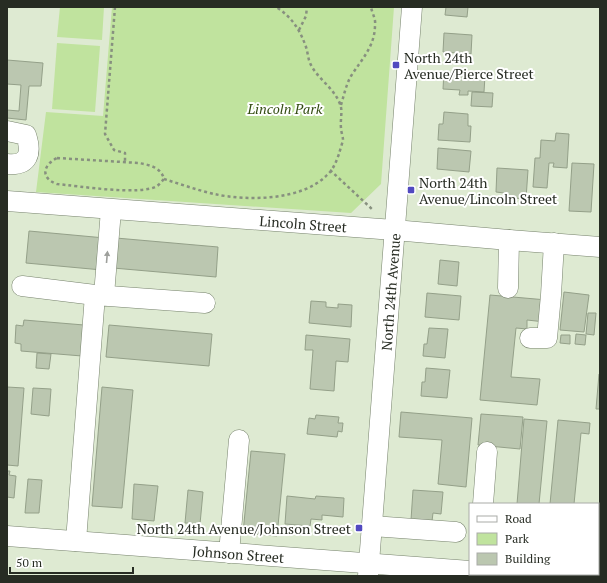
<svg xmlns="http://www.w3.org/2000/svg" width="607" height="583" font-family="'PT Serif',serif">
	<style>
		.green { fill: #c0e39e }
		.building { fill: #bbc7b0; stroke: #94a089 }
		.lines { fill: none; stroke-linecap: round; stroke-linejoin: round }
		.minor-casing { stroke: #76826c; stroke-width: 21 }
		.path { stroke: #87907f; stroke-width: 2.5; stroke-dasharray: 3 3; stroke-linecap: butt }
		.minor { stroke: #fff; stroke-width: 20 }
		.oneway { fill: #9ea09c }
		.poi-dot { fill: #5149c0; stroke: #fff; stroke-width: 1.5 }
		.labels { text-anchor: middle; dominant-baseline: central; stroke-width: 4; stroke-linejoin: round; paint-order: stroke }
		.poi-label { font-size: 14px; fill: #272c23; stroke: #fff; text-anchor: start }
		.park-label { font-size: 14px; font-style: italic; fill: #324b10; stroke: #fff }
		.street-label { font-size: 14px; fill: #272c23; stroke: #fff }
	</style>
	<rect width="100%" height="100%" fill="#deead2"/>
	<path class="green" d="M60,7h44l-2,33 -45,-3z
		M112,7h282l-13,177 -30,29 -315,-21 10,-80 57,4z
		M57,43l43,3 -5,66 -43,-3z"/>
	<path class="building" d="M446,7h22l-1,10 -22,-2z
		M444,33l28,2 -1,19 -28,-2z
		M7,60l36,3 -2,23h-12l-3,34 -19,-2v-8l12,1 2,-26 -14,-1z
		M444,72l41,4 -1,16 -16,-1v4h-9l1,-5 -17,-1z
		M472,92l21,1 -1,14 -21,-1z
		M444,112l24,2v12h3l-1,16 -32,-2 1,-16h4z
		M556,133l13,1 -2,34 -14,-1 1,-4h-5l-2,25 -14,-1 2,-29h5l1,-18 14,1z
		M438,148l33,3 -2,21 -32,-3z
		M572,163l22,1 -3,48 -22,-1z
		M497,168l31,2 -2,29 -22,-2v-4l-8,-1z
		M29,231l76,7 -3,32 -76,-7z
		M116,238l102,9 -2,30 -103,-9z
		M440,260l19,2 -2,24 -19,-2z
		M564,292l25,3 -5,37 -24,-2z
		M427,293l34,3 -2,24 -34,-3z
		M490,295l57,5 -2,22 -18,-2v9l-11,-1 -5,49 29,2 -3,26 -57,-5z
		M311,301l15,1v5l12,1v-4l14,1 -1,22 -42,-4z
		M588,313h8l-2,22 -8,-1z
		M24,320l60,5 -2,31 -61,-5v-7l-6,-1 1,-18 7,1z
		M109,325l103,9 -3,32 -103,-9z
		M429,328l19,1 -3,29 -22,-2 1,-12h3z
		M576,334l10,1 -1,10 -10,-1z
		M306,335l44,4 -2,23 -12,-1 -2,30 -24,-2 3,-39h-8z
		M561,335h9v9l-10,-1z
		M37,353l14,1 -2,15 -13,-1z
		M426,368l24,2 -3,28 -26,-2 1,-14h3z
		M599,374h1v35h-4z
		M7,387l17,1 -6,78 -11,-1z
		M102,387l31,3 -11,118 -30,-2z
		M33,388l18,1 -2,27 -18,-2z
		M401,412l71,6 -6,69 -28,-3 4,-44 -43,-3z
		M481,414l42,3 -3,32 -42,-4z
		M316,415l23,2 -1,6h5l-1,9 -4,-1 -1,6 -30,-3 2,-16 6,1z
		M524,419l23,2 -8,83h-22z
		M558,420l32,3 -1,11 -8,-1 -7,71h-24z
		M251,451l34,3 -8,82 -34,-3z
		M7,471h3l-1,4 7,1 -2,22 -7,-1v5z
		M28,479l14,1 -3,33h-14z
		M134,484l24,2 -4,35 -22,-2z
		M188,490l15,2 -3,32 -15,-1z
		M413,490l30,2 -2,22 -8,-1 -1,8 -21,-1z
		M287,496l28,3 1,-3 28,2 -1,19 -21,-2v5l-11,-1 -1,7 -25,-2z
		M598,519h2v22h-2z"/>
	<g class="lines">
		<g class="minor-casing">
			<g id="minor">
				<path d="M7,131l19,4c6,18 3,31 -19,29"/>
				<path id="s1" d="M7,201l387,29 115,10 91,7"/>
				<path d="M22,286l73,9"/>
				<path d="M508,288l1,-48"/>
				<path d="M104,295l7,-85"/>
				<path d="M530,338h17l4,-43 3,-52"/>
				<path d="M483,504l4,-52"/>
				<path d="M372,526l84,6"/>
				<path id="s2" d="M7,536l463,35"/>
				<path d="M76,541l19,-246 110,8"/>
				<path d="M229,553l10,-113"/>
				<path d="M512,574l26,2"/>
				<path id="s3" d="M368,576l44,-569"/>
			</g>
		</g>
		<path class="path" d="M115,7l-10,127 9,16 11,3v9
			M299,30l7,-14 1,-9
			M341,105c3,-10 5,-20 10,-29 11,-17 24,-30 24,-51 1,-6 -3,-12 -4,-18
			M57,158l82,5c10,2 22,4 25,16 -2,2 -4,5 -7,7 -16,10 -79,0 -100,-2 -17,-6 -14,-19 0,-26z
			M330,170l43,40
			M164,179c16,5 33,11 50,15 33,7 88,7 113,-19 6,-5 9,-13 12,-21 1,-4 3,-10 4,-14 0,-4 -2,-8 -2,-12 -1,-8 2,-17 -1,-24 -6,-16 -22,-25 -29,-39 -3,-5 -3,-12 -5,-18 -6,-17 -14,-30 -30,-40"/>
		<use href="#minor" class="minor"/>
	</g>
	<defs><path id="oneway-solid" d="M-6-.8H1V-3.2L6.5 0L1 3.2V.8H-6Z"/></defs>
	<use class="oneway" href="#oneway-solid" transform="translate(107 257) rotate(-85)"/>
	<g class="poi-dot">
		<rect x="392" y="61" width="8" height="8" rx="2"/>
		<rect x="407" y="186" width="8" height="8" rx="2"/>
		<rect x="355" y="524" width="8" height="8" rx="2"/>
	</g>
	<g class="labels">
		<g class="poi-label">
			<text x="404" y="57">North 24th<tspan x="404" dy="16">Avenue/Pierce Street</tspan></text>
			<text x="419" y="182">North 24th<tspan x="419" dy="16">Avenue/Lincoln Street</tspan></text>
			<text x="351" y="528" text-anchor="end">North 24th Avenue/Johnson Street</text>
		</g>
		<g class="park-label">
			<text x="285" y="108">Lincoln Park</text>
		</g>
		<g class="street-label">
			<text stroke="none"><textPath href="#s1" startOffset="297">Lincoln Street</textPath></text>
			<text stroke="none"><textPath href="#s3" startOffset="285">North 24th Avenue</textPath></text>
			<text stroke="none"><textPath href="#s2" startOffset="232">Johnson Street</textPath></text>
		</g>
	</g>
	<rect width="607" height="583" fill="none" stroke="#272c23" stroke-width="16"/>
	<rect x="469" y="503" width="130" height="72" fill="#ffffff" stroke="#a9aba7"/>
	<rect x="477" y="516" width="20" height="6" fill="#ffffff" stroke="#a9aba7"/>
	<text x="505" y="523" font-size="12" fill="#272c23">Road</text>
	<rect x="477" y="533" width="20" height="12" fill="#c0e39e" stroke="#a9aba7"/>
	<text x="505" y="543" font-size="12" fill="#272c23">Park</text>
	<rect x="477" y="553" width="20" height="12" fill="#bbc7b0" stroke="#a9aba7"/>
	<text x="505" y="563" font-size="12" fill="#272c23">Building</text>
	<path d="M10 567v6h123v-6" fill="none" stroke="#272c23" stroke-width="2"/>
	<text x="16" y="567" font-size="12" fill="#272c23" stroke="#ffffff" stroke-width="3" paint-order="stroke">50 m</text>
</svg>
